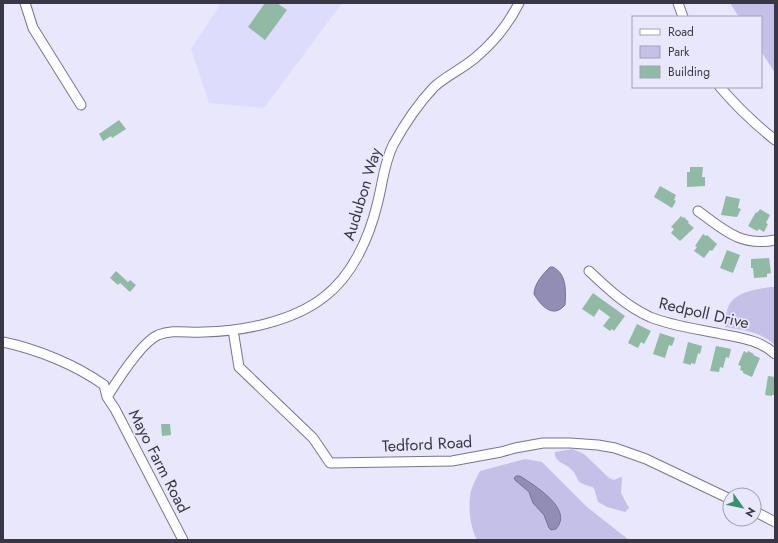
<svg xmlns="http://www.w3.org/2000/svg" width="778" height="543" font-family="Jost,sans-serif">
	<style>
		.built { fill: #dedcfd }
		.green { fill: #c4c0e8 }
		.water { fill: #918db4; stroke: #777393 }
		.building { fill: #90baa3 }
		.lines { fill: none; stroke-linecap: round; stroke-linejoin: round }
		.minor-casing { stroke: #787593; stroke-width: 11 }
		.minor { stroke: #fff; stroke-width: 9 }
		.labels { text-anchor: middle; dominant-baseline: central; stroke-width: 3.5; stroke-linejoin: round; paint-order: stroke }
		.street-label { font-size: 16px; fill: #393745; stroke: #e8e7fc }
	</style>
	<rect width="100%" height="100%" fill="#e8e7fc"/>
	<path class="built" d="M221,3h121l-78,105 -55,-5 -18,-54z"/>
	<path class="green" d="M730,3h45v70l-14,-22v-34h-22z
		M770,287h5v58c-14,-13 -32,-15 -50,-18 1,-5 1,-11 2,-16 4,-19 28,-21 43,-24z
		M573,449l11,5 25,24 5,2 7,-3 1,1 -1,15 8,15 -4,4 -18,-5 -9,-5c-6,-22 -2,-11 -19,-20 -2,-4 -4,-9 -7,-12 -6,-7 -18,-7 -17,-18z
		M525,459l17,3 45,45 42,33h-152c-7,-12 -10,-38 -5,-52 2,-6 5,-11 8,-17z"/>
	<path class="water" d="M550,267h3c14,7 13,25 12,38 -12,14 -24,1 -31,-11 0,-10 9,-20 16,-27z
		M516,476h4c15,10 54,33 36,53l-5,1 -2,-2 -5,-13 -11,-12 -4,-11 -14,-12 -1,-2z"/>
	<path class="building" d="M265,3h12l10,7 -22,30 -17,-13z
		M119,120l7,9 -14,9 -1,-2 -8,5 -4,-7z
		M690,167h13l-1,10h3v9l-18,1v-15h3z
		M660,186l16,9 -2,5 2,1 -4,7 -18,-11z
		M726,196l14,3 -2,9 3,1 -4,8 -16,-2z
		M760,209l10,6 -4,8 2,1 -4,8 -5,-3 -2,2 -9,-5 8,-14 1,1z
		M681,216l2,2 1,-1 5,5 -1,1 6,5 -14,13 -9,-8 3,-4 -3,-2z
		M703,234l3,2 1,-1 10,9 -5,7 -2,-1 -6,8 -10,-7 3,-4 -2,-1z
		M727,250l13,5 -7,18 -13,-5z
		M769,258l2,15 -4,1v3l-13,1 -1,-10h-2v-9z
		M116,271l12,11 2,-2 6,5 -6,7 -10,-9 -2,2 -8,-7z
		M593,293l32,23 -11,15 -2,-2 -2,2 -7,-5 7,-9 -11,-8 -5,8 -12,-8z
		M637,324l14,7 -7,13 -3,-2 -3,6 -10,-5z
		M660,333l15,5 -3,8 -3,-1 -4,13 -12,-4z
		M688,342l14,4 -2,8 -2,-1 -3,11 -4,-1v2l-8,-2z
		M716,346l15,3 -2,9 -3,-1 -3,11 -3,-1 -1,5 -9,-1z
		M744,351l3,2 1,-2 6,3 -1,1 7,3 -8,19 -9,-4v-2l-3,-1 1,-4 -3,-1z
		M768,376l7,1v18h-3v1l-7,-1z
		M161,424h9l1,11 -9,1z"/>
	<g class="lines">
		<g class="minor-casing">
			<path id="minor" d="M25,3l8,25 48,77
				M678,3l5,14
				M720,87c17,20 35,37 55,53
				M698,211c26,19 43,36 77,29
				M589,271c18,17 37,35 61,46 22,9 48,12 71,17 20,4 39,6 54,20
				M233,330l6,37 74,71 17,25 122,-2 49,-9 14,-4 28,-5h27l28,2 17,3 31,11 84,40
				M3,342c34,7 73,23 101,43l3,12 8,12 68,131
				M107,397c10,-16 35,-55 51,-62 15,-6 30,-2 46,-3 39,-1 88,-10 120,-35 28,-21 45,-59 53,-92 6,-22 6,-39 16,-60 11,-20 25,-41 41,-58 12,-11 28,-18 41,-29 18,-15 33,-33 44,-55
				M754,511l21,11"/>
		</g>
		<use href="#minor" class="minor"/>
	</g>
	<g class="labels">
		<g class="street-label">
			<text transform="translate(362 194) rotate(-73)">Audubon Way</text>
			<text transform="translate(704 313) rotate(13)">Redpoll Drive</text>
			<text transform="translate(427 444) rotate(-3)">Tedford Road</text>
			<text transform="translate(159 461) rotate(63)">Mayo Farm Road</text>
		</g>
	</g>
	<rect width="778" height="543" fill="none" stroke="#393745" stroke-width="8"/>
	<rect x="632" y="16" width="130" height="72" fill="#e8e7fc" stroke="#a2a1b3"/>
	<rect x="640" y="29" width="20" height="6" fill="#ffffff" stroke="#a2a1b3"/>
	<text x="668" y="36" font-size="12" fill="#393745">Road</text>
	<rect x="640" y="46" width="20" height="12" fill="#c4c0e8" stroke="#a2a1b3"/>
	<text x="668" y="56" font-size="12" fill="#393745">Park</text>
	<rect x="640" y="66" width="20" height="12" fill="#90baa3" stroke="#a2a1b3"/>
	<text x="668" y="76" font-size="12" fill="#393745">Building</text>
	<g transform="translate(742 507) rotate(123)"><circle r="19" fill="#e8e7fc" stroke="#a2a1b3"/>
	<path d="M0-3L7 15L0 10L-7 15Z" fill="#369268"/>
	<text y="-6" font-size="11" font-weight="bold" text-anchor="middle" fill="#393745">N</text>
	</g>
</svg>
